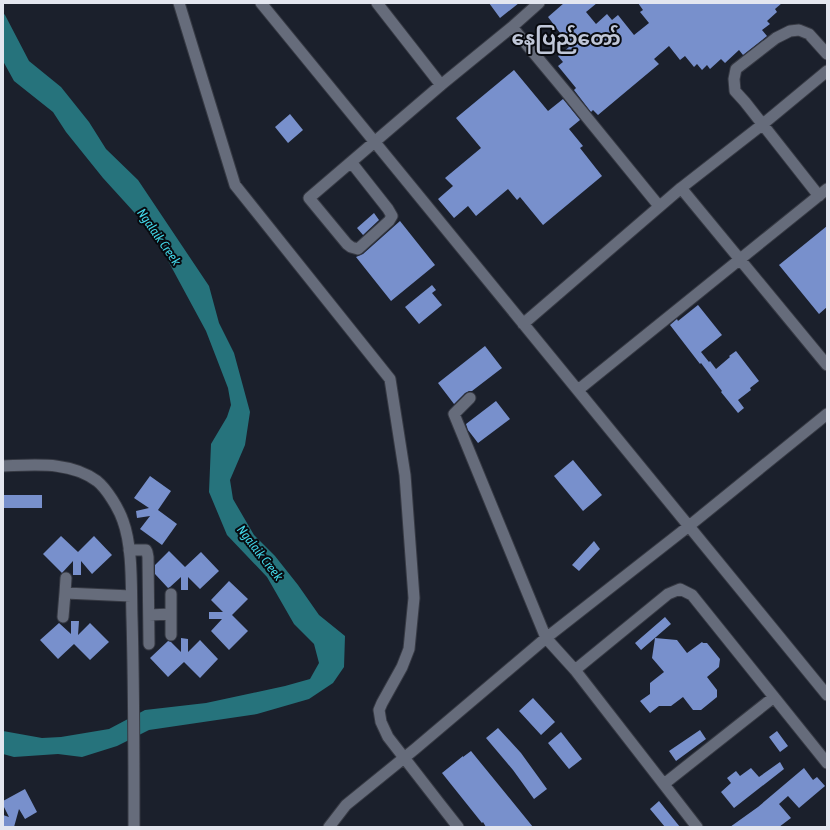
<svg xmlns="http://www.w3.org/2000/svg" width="830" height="830" font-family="'Asap Condensed','Noto Sans Myanmar',sans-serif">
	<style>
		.water { fill: #26737c }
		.building { fill: #7890cc }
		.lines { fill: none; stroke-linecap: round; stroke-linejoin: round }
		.minor-casing { stroke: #373a44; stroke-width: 13 }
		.minor { stroke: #666c7b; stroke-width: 11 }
		.labels { text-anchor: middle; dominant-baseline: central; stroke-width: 4; stroke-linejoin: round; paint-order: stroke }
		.water-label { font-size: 13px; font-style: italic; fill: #42d7e8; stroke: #080a0f }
		.town-label { font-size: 20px; font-weight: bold; fill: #c0c7d8; stroke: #080a0f }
	</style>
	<rect width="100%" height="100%" fill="#1b202c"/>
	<path class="water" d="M3,13l2,2 24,46 32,26 28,35 17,27 32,31 71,106 10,37 15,30 16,59 -5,33 -15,35 3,19 21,36 21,21 23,29 21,30 26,21 -1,31 -11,16 -24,16 -52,15 -108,16 -32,16 -35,11 -24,-3 -44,3 -11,-3v-23l39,7 19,-1 48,-8 36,-19 61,-7 79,-17 25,-7 9,-16 -5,-19 -20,-20 -27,-47 -40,-42 -18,-43 2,-48 16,-27 4,-12 -3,-17 -22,-57 -53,-98 -50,-55 -37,-46 -13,-20 -39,-31 -11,-20z"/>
	<path class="building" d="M489,3h30l-19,15z
		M564,3h33l-11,9 10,12 11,-10 5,6 6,-5 16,20 15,-12 -9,-11 3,-2 -5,-7h144l-7,6 2,3 -10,9 3,3 -8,6 5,6 -24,19 -4,-5 -14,13 -4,-4 -11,10 -3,-4 -5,5 -5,-6 -3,3 -9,-11 -5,4 -11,-14 -15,13 5,5 -61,51 -5,-5 -2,2 -17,-22 2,-2 -18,-22 5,-4 -5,-6 11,-9 -4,-4 2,-1 -19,-25z
		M514,70l34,41 15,-12 17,21 -11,9 14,17 -3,2 22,28 -59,49 -23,-28 -3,3 -9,-11 -32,27 -8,-10 -14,12 -16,-19 15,-13 -8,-8 36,-30 -25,-30z
		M290,114l13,16 -15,13 -13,-16z
		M374,213l5,7 -16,15 -6,-7z
		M400,221l35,44 -44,36 -35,-44 7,-3z
		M827,226v81l-8,7 -40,-49z
		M432,285l4,5 -4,3 10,12 -23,19 -14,-17z
		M698,305l24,30 -21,17 8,10 1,-1 6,8 14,-12 -1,-1 7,-5 23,30 -9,7 1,2 -13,10 6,8 -6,5 -17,-21 1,-1 -21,-28 -1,1 -30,-39 7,-6 1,2z
		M485,346l17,22 -30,23h-3l-4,2 -11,11 -16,-21z
		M496,401l14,18 -32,24 -10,-13 -2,-6z
		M573,460l29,35 -19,16 -29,-35z
		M150,476l21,15 -13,19 19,14 -15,21 -22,-16 10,-13 -13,2 -1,-7 13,-3 -15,-10z
		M3,495h39v13h-39z
		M61,536l17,16 16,-16 18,19 -20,19 -11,-13v14h-8v-14l-11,12 -19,-19z
		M594,541l6,8 -21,22 -7,-6z
		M169,551l16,16 16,-15 18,19 -19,18 -12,-12v13h-7v-13l-11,10 -2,1 -13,-14v-9z
		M229,581l19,18 -16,16 16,16 -19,19 -18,-19 11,-12h-13v-7h14l-12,-12z
		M665,617l6,7 -30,26 -6,-7z
		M71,621h8l-1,14 12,-12 19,19 -19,18 -16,-16 -16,15 -18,-19 19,-17 12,11z
		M181,638l7,1v13l12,-12 18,19 -18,19 -16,-16 -16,15 -18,-19 18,-17 3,1 10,10z
		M655,638l22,2 10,13 15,-11 1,1h4l13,16 -1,8 -12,10 10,13v7l-16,13h-8l-10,-13 -12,9h-12l-9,7 -10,-12 10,-7v-11l14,-11 -12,-14z
		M533,698l22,24 -14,13 -22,-24z
		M498,728l23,25 26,36 -13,10 -21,-29 -27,-32z
		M700,730l6,9 -30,22 -7,-10z
		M777,731l11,15 -8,6 -11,-15z
		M561,732l21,27 -13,10 -21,-26z
		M471,751l62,76h-47l-3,-5 -1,1 -40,-50 21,-17v1z
		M780,762l4,7 -50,39 -13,-16 10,-9 -4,-5 9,-7 4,5 11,-8 8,9z
		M804,768l9,12 4,-3 8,9 -26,22 -11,-12 -9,8 12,14 -12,9h-49l28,-20z
		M25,789l12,23 -12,7 -6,-10 -5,18h-11v-12l6,2 -6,-12v-4z
		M659,801l21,26h-15l-15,-18z"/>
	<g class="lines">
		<g class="minor-casing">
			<path id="minor" d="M179,3l56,182 155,194 15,96 9,123 -5,51 -7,18 -20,36 -3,7 2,12 7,15 52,67 18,23
				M261,3l566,692
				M377,3l64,82
				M512,27l55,66 92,113
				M351,162l37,47 4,7 -3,5 -31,28 -7,-2 -4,-3 -38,-46 132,-113 71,-58 27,-24
				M681,188l82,-64 64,-53
				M819,196l-74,-94 -10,-11 -1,-12 2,-10 40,-31 14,-7 9,-1 10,4 18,20
				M523,324l158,-136 146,177
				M578,390l249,-201
				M470,398l-16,16 92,224 29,32 122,157
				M3,466c32,-1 67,-5 94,15 10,8 22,28 26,40 10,27 8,68 9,97 2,69 2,139 2,209
				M129,550h17l1,2 1,5 1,87
				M65,593l1,-15
				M171,614v-20
				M149,615l22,-1v21
				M63,617l2,-24 66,3
				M575,670l93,-76 12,-5 12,6 135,168
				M664,784l110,-87
				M329,827l17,-22 69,-56 131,-111 143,-112 138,-112"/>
		</g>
		<use href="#minor" class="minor"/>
	</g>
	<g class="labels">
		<g class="water-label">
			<text transform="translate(159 237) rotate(55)">Ngalaik Creek</text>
			<text transform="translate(260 553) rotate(52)">Ngalaik Creek</text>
		</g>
		<g class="town-label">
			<text x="566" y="37">နေပြည်တော်</text>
		</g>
	</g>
	<rect width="830" height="830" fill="none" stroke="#e3e6ef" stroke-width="8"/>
</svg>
